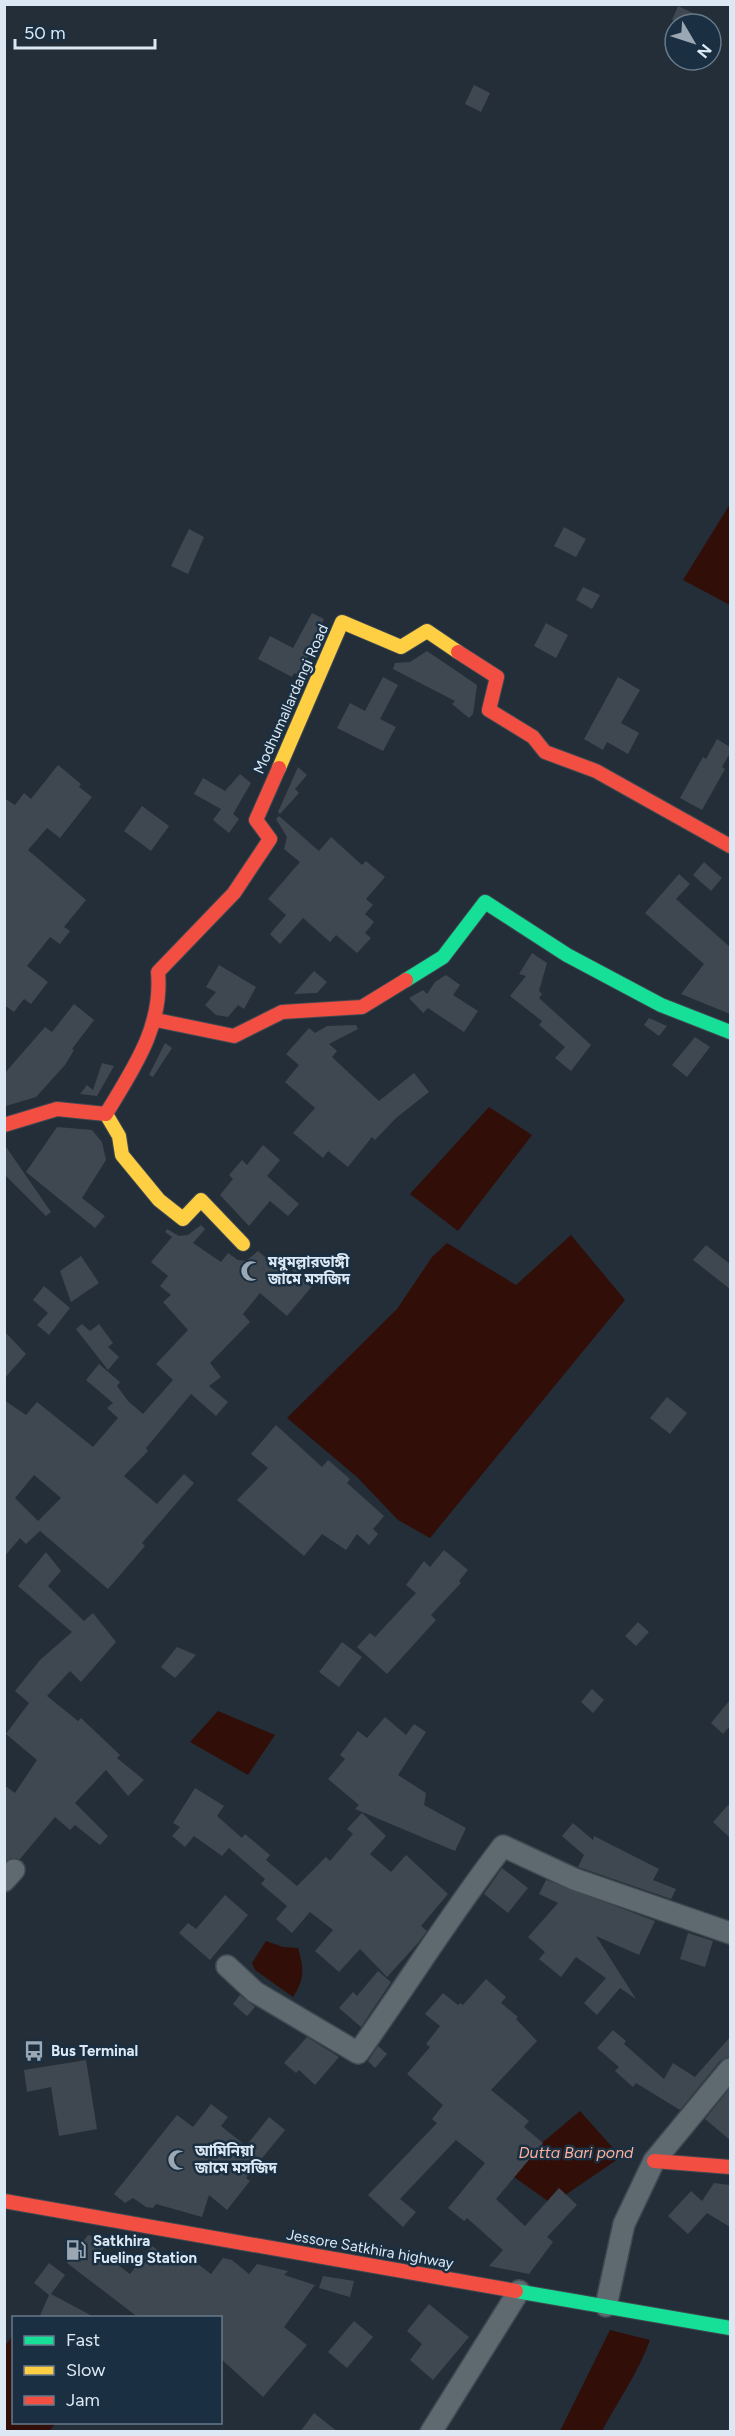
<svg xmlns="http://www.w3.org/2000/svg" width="735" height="2436" font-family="Figtree,'Noto Sans Bengali',sans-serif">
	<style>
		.water { fill: #310f08 }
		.building { fill: #3f4851; fill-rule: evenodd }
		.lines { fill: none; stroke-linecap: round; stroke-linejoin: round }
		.street-casing { stroke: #3f4951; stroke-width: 24 }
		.fast-casing { stroke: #3f4951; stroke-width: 16 }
		.slow-casing { stroke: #3f4951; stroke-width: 16 }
		.jam-casing { stroke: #3f4951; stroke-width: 16 }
		.street { stroke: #5f6970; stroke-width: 21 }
		.fast { stroke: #16e098; stroke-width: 14 }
		.slow { stroke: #ffcf43; stroke-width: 14 }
		.jam { stroke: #f24e42; stroke-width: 14 }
		.labels { text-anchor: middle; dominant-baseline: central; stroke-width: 5; stroke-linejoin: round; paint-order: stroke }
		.street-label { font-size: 15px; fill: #dce9f5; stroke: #1a2f41 }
		.poi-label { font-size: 15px; font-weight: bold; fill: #dce9f5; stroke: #1a2f41; text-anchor: start }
		.water-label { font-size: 16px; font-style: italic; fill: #fcb19b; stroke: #1a2f41 }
	</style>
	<rect width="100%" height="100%" fill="#232e38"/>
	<path class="water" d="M730,504v101l-47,-25z
		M489,1107l43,28 -74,96 -48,-37z
		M571,1235l54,65 -195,238 -32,-18 -41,-43 -70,-59 110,-109 35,-52 15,-14 69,42z
		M218,1711l57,24 -27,40 -58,-33z
		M266,1941l17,6 15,1c6,20 7,31 -5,49l-38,-27 -3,-7z
		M580,2111l41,46 -69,47 -45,-32z
		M610,2330l40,10c-12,33 -32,61 -48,91h-42z
		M13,2335l1,87 42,1 -7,8h-44v-85z"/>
	<path class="building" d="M678,6l38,18h-35l-9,-4z
		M474,85l16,8 -9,19 -16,-8z
		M564,527l22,12 -10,18 -22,-11z
		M189,529l15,8 -16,37 -17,-8z
		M583,587l17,8 -8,14 -16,-9z
		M312,613l12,6 -24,57 -6,-3 -2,4 -34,-18 12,-23 23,12z
		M546,623l22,12 -12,23 -22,-12z
		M427,651l50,34 -4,29 -4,4 -17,-14 3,-3 -62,-32 2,-6 15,-1z
		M383,677l15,8 -18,34 16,8 -13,24 -46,-23 13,-25 15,8z
		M618,677l22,13 -19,33 18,10 -11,21 -21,-12 -4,8 -19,-11z
		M717,739l13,8v6l-8,14 3,2 -23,41 -22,-12 23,-41 3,2z
		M58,765l23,19 -2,3 13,10 -32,41 -13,-10 -19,22 58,50 -22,27 6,4 -10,13 -10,-7 -23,29 21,16 -17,22 -7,-5 -10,13 -10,-7v-207l11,7 9,-12 7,6z
		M298,767l9,8 -12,14 4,4 -19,21 -2,-2z
		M240,774l11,9 -18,31 6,5 -10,14 -16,-13 8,-11 -27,-15 9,-16 22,13z
		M142,806l27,20 -18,25 -27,-20z
		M279,816l40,35 12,-14 31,28 4,-4 19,16 -19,22 7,6 -8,9 9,8 -9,11 6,5 -14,15 -21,-18 -6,7 -27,-24 -23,26 -10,-10 16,-19 -18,-16 32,-37 -16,-13 3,-12 -11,-18z
		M704,862l18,16 -11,13 -18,-16z
		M679,874l11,10 -14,15 54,48v67l-49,-20 23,-30 -59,-51z
		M532,953l15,10 -8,28 3,3 -3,4 52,47 -20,26 -16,-13 10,-11 -26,-22 3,-4 -32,-25 16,-20 -7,-2z
		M219,965l37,22 -12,22 -6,-4 -10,12 -12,-2 -11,-10 11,-13 -10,-5z
		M314,971l13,11 -10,11 -23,1z
		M446,975l14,10 -7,10 25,16 -14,21 -36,-24 -5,5 -14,-15 14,-8 4,4 8,-12z
		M74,1004l20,16 -22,29 2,1 -9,15 -29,32 -30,9 -2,-32 41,-47 7,5z
		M649,1018l18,8 -8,10 -15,-11z
		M356,1025l2,4 -29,15 8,7 -5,6 47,44 35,-28 15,19 -33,26 -21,22 -3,-3 -24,30 -20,-16 -5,7 -30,-25 22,-25 -30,-26 14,-17 -13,-11 23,-26 6,5 12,-7z
		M695,1037l15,10 -23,30 -15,-12z
		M165,1043l7,5 -19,29 -4,-2z
		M102,1063l12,3 -17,30 -17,-2 7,-9 6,5z
		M57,1127l35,3 10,12 4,18 -24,38 23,18 -10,12 -69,-56z
		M4,1144l47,68 -5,4 -42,-42z
		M263,1145l17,15 -13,16 32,28 -11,12 -18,-15 -21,25 -29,-31 13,-16 -4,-4 13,-15 5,5z
		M201,1225l4,4 -12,14 28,19 7,-9 10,7 8,1 12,-10 30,25 7,-8 19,16 -27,32 -27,-23 -17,21 7,8 -40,41 11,14 -12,9 19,16 -12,14 -25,-22 -45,54 2,3 -24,25 33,28 27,-30 10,9 -52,60 3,3 -37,43 -68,-58 -14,13 -6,-6 -16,19v-157l22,15 11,-13 56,45 25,-29 -11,-10 6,-5 -27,-23 13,-16 21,18 -3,4 11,15 15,13 30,-34 -17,-16 32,-34 -25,-28 8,-7 -11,-9 8,-10 -17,-14 21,-25 -7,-5 2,-3 12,7 9,-1zM34,1475l27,23 -23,23 -23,-23z
		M706,1245l24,19v25l-37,-29z
		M81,1256l18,27 -28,19 -11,-31z
		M44,1286l26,22 -21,27 -12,-10 11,-12 -15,-13z
		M82,1324l8,7 9,-7 14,19 -5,4 11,10 -11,13 -32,-41z
		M4,1331l22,23 -22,25z
		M667,1397l20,16 -17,21 -20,-16z
		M276,1425l46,42 6,-7 22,19 -3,4 37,33 -11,13 5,5 -9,11 -12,-11 -11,16 -24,-16 -18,22 -67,-56 31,-32 -17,-14z
		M444,1550l24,20 -9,11 2,2 -30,32 5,5 -49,54 -30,-27 13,-14 5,4 41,-44 -10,-8 18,-24 6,6z
		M46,1552l15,19 -13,15 36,35 9,-8 23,29 -35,40 -11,-11 -23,25 31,25 3,-3 39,37 -3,3 27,22 -16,16 -22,-26 -31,33 33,33 -8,9 -25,-20 -5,5 -15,-13 -35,42 -9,-1 -7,4v-77l11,8 22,-33 -31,-26 23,-31 -14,-12 25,-31 32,-28 -54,-46z
		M638,1622l11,10 -13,14 -11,-10z
		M342,1642l20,15 -23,30 -20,-15z
		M177,1647l19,8 -21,23 -14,-11z
		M592,1689l12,11 -11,13 -12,-11z
		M730,1700v26l-7,8 -12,-11z
		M385,1717l21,18 8,-11 12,8 -28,43 28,18 -2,12 42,23 -11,23 -100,-42 4,-4 -31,-26 17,-20 -5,-4 18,-24 9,7z
		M195,1788l29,18 -7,10 25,22 3,-4 25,21 -4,5 31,26 29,-29 4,4 23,-27 -6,-5 15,-16 24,23 -16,18 21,18 15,-17 42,39 -27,32 6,5 -9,12 -31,34 -27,-28 -21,23 -24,-21 18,-21 -23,-18 -18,21 -16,-14 11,-13 -26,-22 4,-5 -36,-31 -7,8 -28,-20 -9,11 -13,-11 8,-9 -7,-4z
		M730,1803v35l-17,-16z
		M573,1823l20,17 1,-4 65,33 -6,11 23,9 -5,10 -93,-32 6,-12 -22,-19z
		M502,1868l26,20 -20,25 -24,-19z
		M546,1880l109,41 -16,34 -43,-19 40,63 -16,-11 -23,27 -13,-12 22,-25 -30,-21 -15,20 -22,-18 6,-7 -17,-15 30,-34 -19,-9z
		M225,1895l23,20 -38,45 -31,-27 9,-10 8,6z
		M688,1933l25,8 -8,26 -25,-8z
		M378,1971l13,11 -30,45 -22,-19 14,-16 4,4z
		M486,1979l20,18 -5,6 17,14 -2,2 21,22 -46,49 38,31 -5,6 19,16 -47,56 29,27 34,-38 18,17 -30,32 6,5 -24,32 -40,-8 14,-16 -36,-32 -3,3 -16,-13 37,-45 -29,-23 -56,59 16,13 -13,15 -35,-32 69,-72 -5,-4 11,-14 -36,-31 23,-27 -4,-3 14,-18 -15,-12 18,-21 15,12 2,-2 3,2z
		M240,1995l15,12 -8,9 -14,-12z
		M613,2030l13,11 -2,3 40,35 9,-16 22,14 35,-40v19l-10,5 -40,49 -44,-27 -3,4 -18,-16 4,-4 -22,-19z
		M307,2037l32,20 -24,28 -16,-15 -3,3 -12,-10z
		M378,2046l9,8 -12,14 -7,-7z
		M86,2060l11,69 -38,7 -8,-49 -24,5 -3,-22z
		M730,2088v52l-25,-21z
		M211,2104l17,13 -7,9 25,20 23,-29 16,13 -39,48 4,3 -23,29 -18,-15 -7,22 -46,-13 -3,4 -7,-1 -13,-9 -8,5 -11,-9 63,-79 16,12z
		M714,2183l16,2v42l-23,-14 -19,21 -20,-18 23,-25 11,10z
		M88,2235l21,5 -8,12 29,22 22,-28 16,11 6,-7 7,1 30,23 12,-16 9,2 17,14 8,-10 31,7 -4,4 31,10 -31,42 23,18 -44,52 -43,-39v-40h-81l-72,-55z
		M49,2263l16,12 -14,19 45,24h-57l10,-23 -15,-12z
		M323,2276l31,5 -4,16 -31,-9z
		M429,2304l40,33 -36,43 -23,-20 12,-16 -15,-13z
		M354,2321l19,16 -26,31 -19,-16z
		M314,2413l24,19h-38z"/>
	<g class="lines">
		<g class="street-casing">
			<path id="street" d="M4,1881l10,-11
				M227,1966l28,26 103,61c49,-68 93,-140 145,-207l71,33 156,54
				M606,2306l18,-82 30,-63 76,-92
				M431,2432l88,-141"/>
		</g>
		<g class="fast-casing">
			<path id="fast" d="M406,980l37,-23 42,-55 82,53 94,50 69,27
				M516,2291l214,37"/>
		</g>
		<g class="slow-casing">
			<path id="slow" d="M279,768l63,-146 59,25 26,-16 31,21
				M106,1114l13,22 3,19 37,45 24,19 18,-19 42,44"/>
		</g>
		<g class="jam-casing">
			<path id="jam" d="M458,652l39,25 -8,33 44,27 12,15 51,19 134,75
				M156,1020l78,16 48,-24 80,-5 44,-27
				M4,1125l53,-16 49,5c27,-45 57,-87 52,-142l76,-79 36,-54 -14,-19 23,-52
				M654,2161l76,6
				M4,2201l512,90"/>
		</g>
		<use href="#street" class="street"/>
		<use href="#fast" class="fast"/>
		<use href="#slow" class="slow"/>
		<use href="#jam" class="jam"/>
	</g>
	<defs>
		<g id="mosque-bare" transform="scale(1.62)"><path d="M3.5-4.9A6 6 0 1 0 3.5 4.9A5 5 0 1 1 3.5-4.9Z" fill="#9ba8b3" stroke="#1a2f41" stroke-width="2.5" paint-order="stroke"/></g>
		<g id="bus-bare" transform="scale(1.62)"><path d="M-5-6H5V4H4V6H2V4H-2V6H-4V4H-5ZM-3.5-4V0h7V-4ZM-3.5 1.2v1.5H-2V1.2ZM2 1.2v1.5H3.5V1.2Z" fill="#9ba8b3" stroke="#1a2f41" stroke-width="2.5" paint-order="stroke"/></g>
		<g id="fuel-bare" transform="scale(1.62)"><path d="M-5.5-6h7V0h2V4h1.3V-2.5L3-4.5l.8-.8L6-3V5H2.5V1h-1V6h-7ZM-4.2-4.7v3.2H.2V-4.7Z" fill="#9ba8b3" stroke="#1a2f41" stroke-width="2.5" paint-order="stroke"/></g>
	</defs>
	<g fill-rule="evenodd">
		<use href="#mosque-bare" x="251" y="1271"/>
		<use href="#bus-bare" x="34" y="2051"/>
		<use href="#mosque-bare" x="178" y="2160"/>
		<use href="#fuel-bare" x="76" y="2250"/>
	</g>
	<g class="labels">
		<g class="street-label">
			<text transform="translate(291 699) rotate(-66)">Modhumallardangi Road</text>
			<text transform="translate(370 2249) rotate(10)">Jessore Satkhira highway</text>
		</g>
		<g class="poi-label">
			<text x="268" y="1262">মধুমল্লারডাঙ্গী<tspan x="268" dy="17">জামে মসজিদ</tspan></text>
			<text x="51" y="2051">Bus Terminal</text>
			<text x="195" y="2151">আমিনিয়া<tspan x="195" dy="17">জামে মসজিদ</tspan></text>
			<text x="93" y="2241">Satkhira<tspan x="93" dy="17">Fueling Station</tspan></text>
		</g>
		<g class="water-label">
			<text x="576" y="2152">Dutta Bari pond</text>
		</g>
	</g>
	<rect width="735" height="2436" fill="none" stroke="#dce9f5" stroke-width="12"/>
	<rect x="12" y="2316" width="210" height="108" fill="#1a2f41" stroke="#687989" stroke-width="1.5"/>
	<rect x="24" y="2336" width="30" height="9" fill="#16e098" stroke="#687989" stroke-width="1.5"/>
	<text x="66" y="2346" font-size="18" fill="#dce9f5">Fast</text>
	<rect x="24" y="2366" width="30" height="9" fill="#ffcf43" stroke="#687989" stroke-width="1.5"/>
	<text x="66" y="2376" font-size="18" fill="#dce9f5">Slow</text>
	<rect x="24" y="2396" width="30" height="9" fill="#f24e42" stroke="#687989" stroke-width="1.5"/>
	<text x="66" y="2406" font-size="18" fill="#dce9f5">Jam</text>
	<g transform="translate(693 42) rotate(129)"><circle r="28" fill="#1a2f41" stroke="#687989" stroke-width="1.5"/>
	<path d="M0-4.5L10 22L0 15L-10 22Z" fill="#9ba8b3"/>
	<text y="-9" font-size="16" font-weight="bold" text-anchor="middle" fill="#dce9f5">N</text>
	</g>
	<path d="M15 39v9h140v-9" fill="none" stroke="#dce9f5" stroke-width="3"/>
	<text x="24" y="39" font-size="18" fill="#dce9f5" stroke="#1a2f41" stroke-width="4.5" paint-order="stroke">50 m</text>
</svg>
